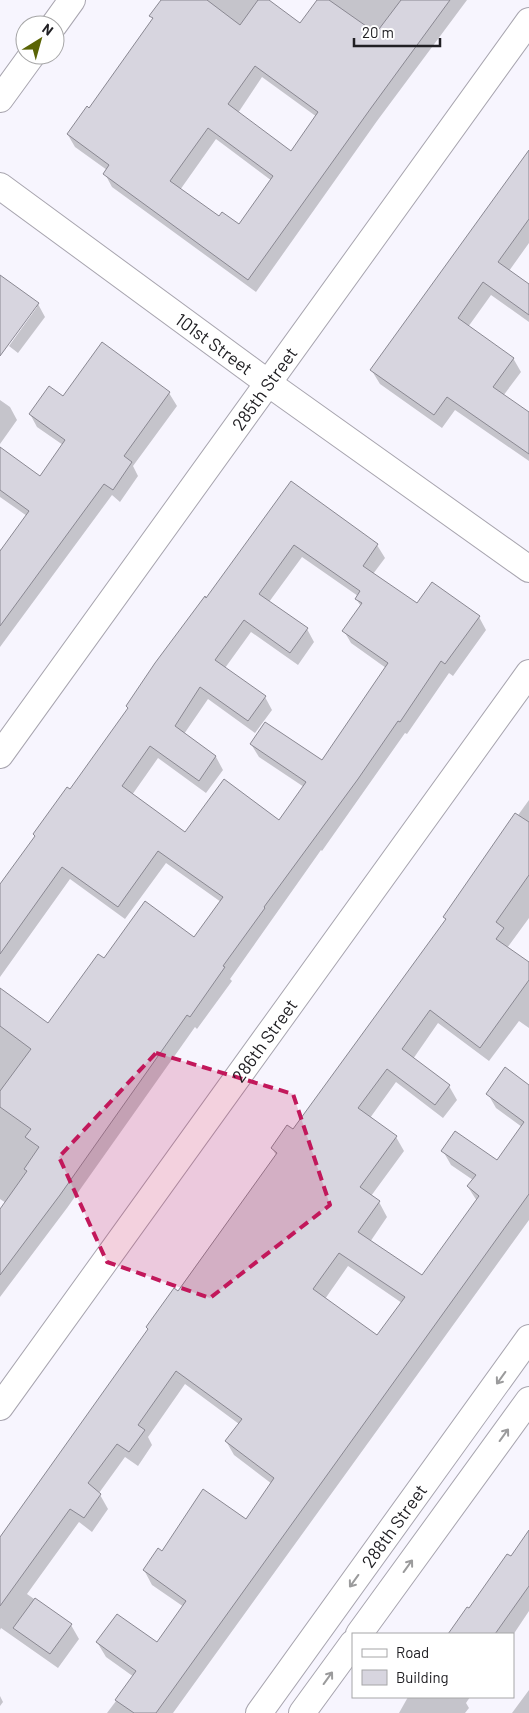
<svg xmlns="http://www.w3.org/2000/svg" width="529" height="1713" font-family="Barlow,sans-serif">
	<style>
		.shadow { fill: #0003; fill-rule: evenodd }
		.building { fill: #d7d5df; stroke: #8a8892; fill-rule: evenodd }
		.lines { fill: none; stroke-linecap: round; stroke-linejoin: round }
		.minor-casing { stroke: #a8a5af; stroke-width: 28 }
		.minor { stroke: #fff; stroke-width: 26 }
		.oneway { stroke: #9b9b9c }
		.marked { fill: #c2185b; fill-opacity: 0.2; stroke: #c2185b; stroke-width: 4; stroke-dasharray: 10 6; stroke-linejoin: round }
		.labels { text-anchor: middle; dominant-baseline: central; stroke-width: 5; stroke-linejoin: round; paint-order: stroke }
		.street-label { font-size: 18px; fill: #212024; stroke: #fff }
	</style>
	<rect width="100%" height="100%" fill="#f7f5fe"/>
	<path class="shadow" d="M163,0h103l35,25 18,-25h148l-90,121 -121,171 -144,-105 -7,-13 2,-4 -32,-23 -7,-12 21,-26 64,-89 -2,-4zM262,77l55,40 -26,36 -53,-40zM216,139l56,42 -32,45 -21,-8 -39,-28z
		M529,152v91l-20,28 20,15v36l-38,-27 -23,32 45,31 8,14 -18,24 26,18v47l-74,-51 -13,18 -62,-44 -8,-13z
		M0,276l38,28 7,13 -27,36 -9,-7 28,-39h-3l-34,33z
		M102,344l67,49 8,13 -44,60 5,10 -18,26 -8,-7 -112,152v-98l2,2 25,-35 -27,-19v-48l40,28 23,-32 -26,-18 -7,-13 34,-16z
		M0,400l10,7 7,13 -17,24z
		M291,483l86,62 8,13 -12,16 44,30 62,13 7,13 -33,46 -4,-3 -42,61 -2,-1 -83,118 -1,-1 -91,129 2,2 -35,48 -2,-2 -128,181 -67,89v-86l6,-8 -6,-4v-209l48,35 56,-65 91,-21 26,-37 -55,-39 -41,56 -55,-40 -70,98v-89zM302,557l56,39 -2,3 5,7 -17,25 7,12 35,25 -64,94 -71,-18 8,13 45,30 -25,34 -94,13 -53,-39 26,-37 48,35 17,-23 -7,-13 -32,-23 24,-35 47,34 17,-23 -7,-13 -40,-29 26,-36 47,33 16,-23 -7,-13 -38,-27z
		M529,800v118l-22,30 22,15v65l-10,-7 -30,40 -51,-38 -25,36 36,27 8,14 -14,18 -47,-36 -26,36 26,19 8,14 -33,45 8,6 8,15 -17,25 52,35 55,-76 -9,-14 5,-7 -22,-15 -8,-14 54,11 25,-35 -26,-19 -8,-14 41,-8v134l-356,493h-66l27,-36 -28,-20 -9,-15 60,2 27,-37 -32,-22 -8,-15 18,-17 84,-33 26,-36 -38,-29 -8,-14 13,-17 -54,-40 -37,53 4,8 -14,21 -13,-9 -26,36 9,16 -16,23 -13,-10 -52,72 44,31 8,14 -21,29 -57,-40 -1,2v-93l276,-382 -4,-7 21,-17 153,-210 -2,-4zM348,1266l54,37 -24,34 -53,-38z
		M529,1532v79l-16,24 -64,-1 18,-26 2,2 42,-52z
		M529,1690v23h-17z
		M0,1696l3,6 -3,4z
		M408,1697h62l-4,6 3,5 -4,5h-66z"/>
	<path class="building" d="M161,0h46l33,25 18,-25h11l31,23 17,-23h12l47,33 25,-33h49l-79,108 -123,172 -145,-106 6,-9 -42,-31 20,-28 2,2 64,-90 -4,-2zM255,66l63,46 -27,39 -63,-47zM208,128l65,48 -34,48 -17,-12 -3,4 -49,-35z
		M529,150v69l-31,43 31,22v31l-46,-33 -25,36 56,40 -21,29 36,25v42l-82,-57 -13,18 -64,-45z
		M0,275l39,28 -39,53z
		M102,342l68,50 -46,64 8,6 -19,28 -9,-6 -104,142v-75l29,-40 -29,-21v-43l40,29 25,-36 -36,-26 20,-28 14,10z
		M291,481l87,63 -15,22 54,37 15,-21 48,34 -35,48 -4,-3 -41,61 -2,-1 -40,58 -94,128 1,1 -42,58 2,1 -35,50 -3,-2 -127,180 -60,80v-66l27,-38 -3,-2 15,-22 -14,-10 6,-8 -31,-22v-16l31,-42 -31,-23v-38l48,35 50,-69 6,4 41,-57 49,36 29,-40 -65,-46 -40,56 -56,-40 -62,87v-70l35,-48 -2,-2 34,-47 3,2 58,-81 -2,-2 29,-43 50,-67 1,2zM294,545l66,46 -5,8 7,4 -20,28 46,32 -66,97 -57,-38 -15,22 56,38 -27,38 -55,-41 -39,53 -63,-46 28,-40 49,35 17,-25 -41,-30 25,-39 48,34 18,-25 -51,-36 29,-40 46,33 18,-25 -49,-34z
		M515,813l14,9v53l-33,47 8,6 -8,11 33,23v18l-49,68 -50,-38 -28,39 48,36 -15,20 -48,-36 -29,39 39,28 -37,51 20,14 -22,31 64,43 57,-79 -12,-10 9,-11 -35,-24 14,-20 42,29 27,-38 -38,-28 19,-27 24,18v109l-373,519h-22l-19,-13 21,-29 -40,-29 21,-28 40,28 29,-41 -43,-31 15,-22 4,3 41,-62 43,30 28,-41 -49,-37 17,-22 -66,-48 -38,54 7,5 -16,22 -12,-8 -29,39 13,11 -17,24 -14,-9 -70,97v-69l148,-208 -2,-2 28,-39 4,3 99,-138 -6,-5 16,-23 6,4 153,-210 -3,-2zM339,1253l66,44 -28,38 -64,-46z
		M529,1530v56l-34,48h-47l19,-27 2,1 38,-54 4,2z
		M35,1598l37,26 -22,30 -37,-26z"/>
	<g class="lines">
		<g class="minor-casing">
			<g id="minor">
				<path d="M54,25l18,-25"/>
				<path d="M0,99l32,-44"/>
				<path id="s1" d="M0,186l268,197 261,186"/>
				<path id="s2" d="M0,755l529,-734"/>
				<path id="s3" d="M0,1407l529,-734"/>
				<path d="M359,1634l170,-234"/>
				<path id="s4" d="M259,1713l270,-375"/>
				<path d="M302,1713l51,-70"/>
			</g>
		</g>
		<use href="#minor" class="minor"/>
	</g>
	<defs><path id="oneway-shaft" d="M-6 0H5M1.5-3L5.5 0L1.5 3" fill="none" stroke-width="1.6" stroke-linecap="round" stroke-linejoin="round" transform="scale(1.25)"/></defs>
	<g class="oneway">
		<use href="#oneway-shaft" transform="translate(501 1378) rotate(126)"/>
		<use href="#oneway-shaft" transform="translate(504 1435) rotate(-54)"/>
		<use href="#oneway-shaft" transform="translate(408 1566) rotate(-54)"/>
		<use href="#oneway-shaft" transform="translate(354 1581) rotate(126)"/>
		<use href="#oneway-shaft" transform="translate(328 1678) rotate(-54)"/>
	</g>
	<path class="marked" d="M156,1053l137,41 37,111 -120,93 -103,-36 -48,-105z"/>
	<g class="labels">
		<g class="street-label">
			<text stroke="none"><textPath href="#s1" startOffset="266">101st Street</textPath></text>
			<text stroke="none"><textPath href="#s2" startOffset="452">285th Street</textPath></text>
			<text stroke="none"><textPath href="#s3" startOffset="452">286th Street</textPath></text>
			<text stroke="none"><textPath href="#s4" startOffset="231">288th Street</textPath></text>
		</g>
	</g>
	<rect x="352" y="1633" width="162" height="65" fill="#ffffff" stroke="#a6a6a7"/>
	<rect x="362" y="1649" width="25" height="8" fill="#ffffff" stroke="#a6a6a7"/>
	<text x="396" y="1658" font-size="15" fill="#212024">Road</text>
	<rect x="362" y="1670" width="25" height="15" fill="#d7d5df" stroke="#a6a6a7"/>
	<text x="396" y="1683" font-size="15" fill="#212024">Building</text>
	<g transform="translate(40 40) rotate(37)"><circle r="24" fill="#ffffff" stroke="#a6a6a7"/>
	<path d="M0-4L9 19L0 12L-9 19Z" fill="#5a6405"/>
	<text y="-8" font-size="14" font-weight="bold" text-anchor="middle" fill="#212024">N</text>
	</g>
	<path d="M354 38v8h86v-8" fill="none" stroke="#212024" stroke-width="2.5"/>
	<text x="362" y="38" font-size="15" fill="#212024" stroke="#ffffff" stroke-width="4" paint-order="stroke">20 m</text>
</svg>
